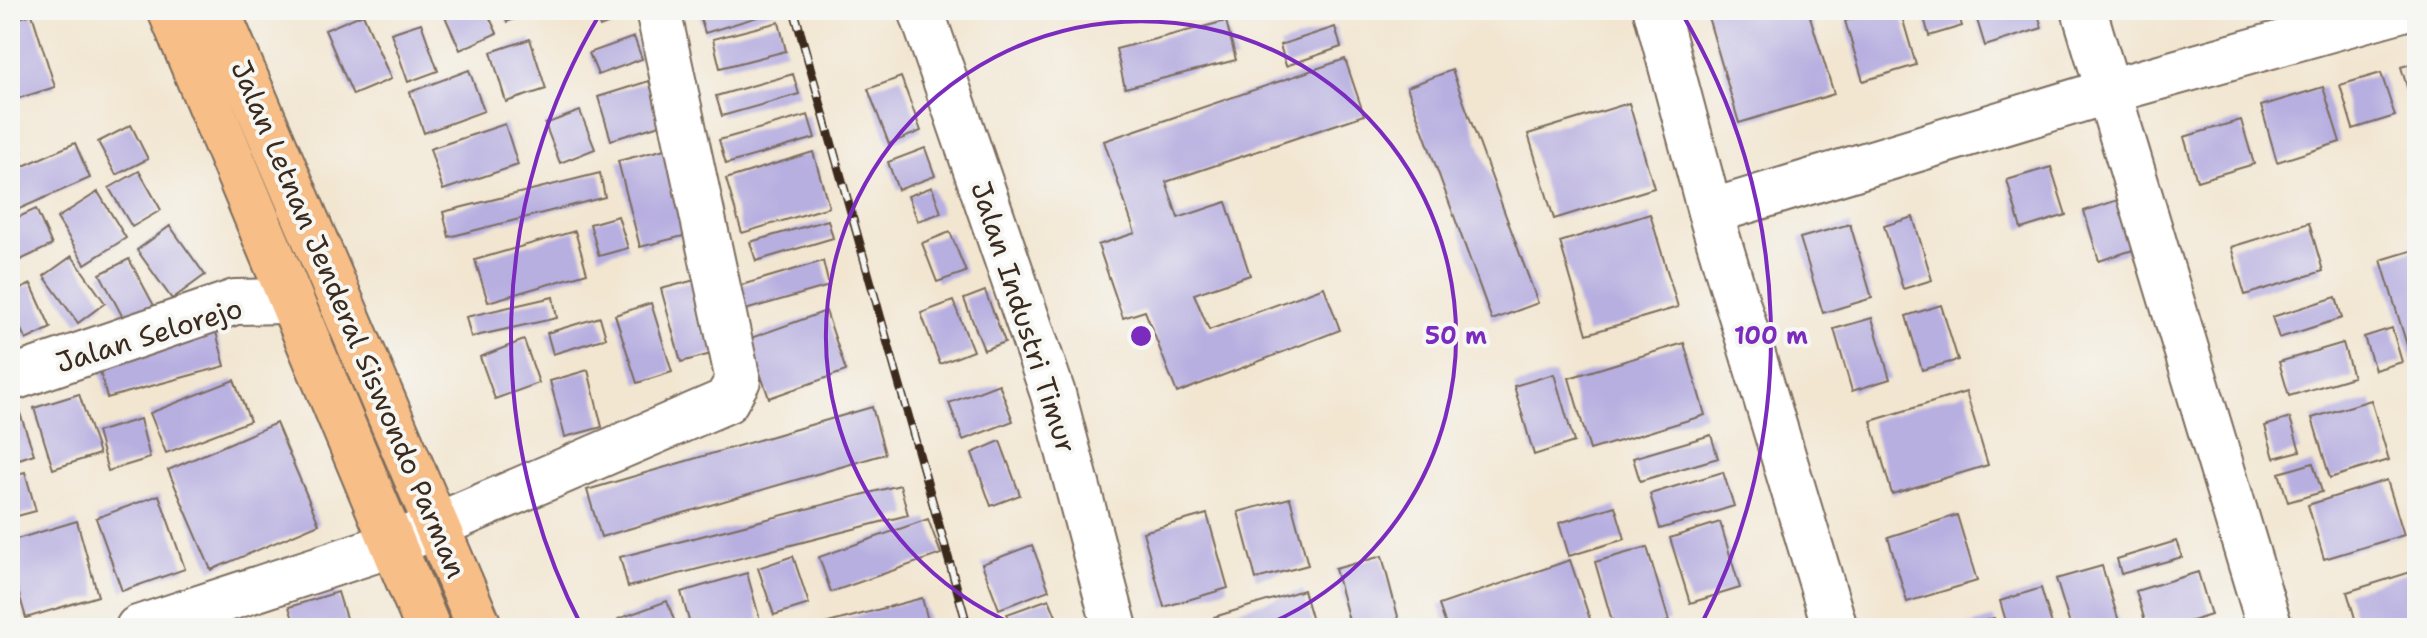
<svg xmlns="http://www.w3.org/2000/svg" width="2427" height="638" font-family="'Shantell Sans',sans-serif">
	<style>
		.building { fill: #b7afe0 }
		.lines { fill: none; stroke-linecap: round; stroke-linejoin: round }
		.minor-casing { stroke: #7b6c5d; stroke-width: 48 }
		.major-casing { stroke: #7b6c5d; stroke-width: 48 }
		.minor { stroke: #fff; stroke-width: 44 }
		.major { stroke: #f7be87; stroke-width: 44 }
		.rail-casing { stroke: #3b2a1e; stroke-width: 9 }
		.rail { stroke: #f6f6f2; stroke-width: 6; stroke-dasharray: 18; stroke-linecap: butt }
		.ring { fill: none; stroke: #7b2cbf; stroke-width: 4 }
		.labels { text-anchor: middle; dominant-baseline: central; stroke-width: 8; stroke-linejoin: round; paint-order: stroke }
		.street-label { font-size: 28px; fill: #3b2a1e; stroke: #f6f6f2 }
		.centre { fill: #7b2cbf; stroke: #f6f6f2; stroke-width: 4 }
		.ring-label { font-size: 24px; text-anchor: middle; font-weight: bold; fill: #7b2cbf; stroke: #f6f6f2; stroke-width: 8; stroke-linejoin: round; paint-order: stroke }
	</style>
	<rect width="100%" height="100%" fill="#f6f6f2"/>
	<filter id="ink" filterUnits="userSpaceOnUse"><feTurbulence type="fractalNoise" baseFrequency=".0125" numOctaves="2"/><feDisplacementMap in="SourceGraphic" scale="16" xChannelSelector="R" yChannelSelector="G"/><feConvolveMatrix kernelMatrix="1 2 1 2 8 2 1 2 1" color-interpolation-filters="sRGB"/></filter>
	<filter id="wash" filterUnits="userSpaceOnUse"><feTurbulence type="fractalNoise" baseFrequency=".006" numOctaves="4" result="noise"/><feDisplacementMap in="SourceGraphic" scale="32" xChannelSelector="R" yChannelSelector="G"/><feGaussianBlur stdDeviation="1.8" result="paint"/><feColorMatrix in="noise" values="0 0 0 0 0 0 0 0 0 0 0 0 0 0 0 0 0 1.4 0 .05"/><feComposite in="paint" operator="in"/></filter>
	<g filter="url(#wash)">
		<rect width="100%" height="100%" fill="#f2e6d1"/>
		<g id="blocks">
			<path class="building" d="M442,10h44l11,23 -37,17z
				M503,10h34l-30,12z
				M593,10h35l2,5 -30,12z
				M698,10h79v1l-72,22z
				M1706,10h102l26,84 -95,29z
				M1882,10h18l16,55 -53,16 -18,-60z
				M1922,10h35l5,16 -33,10z
				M1974,10h63l5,18 -57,18z
				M32,14l23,73 -45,14v-80z
				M363,14l28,65 -38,16 -28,-65z
				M1226,21l10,39 -111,28 -9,-39z
				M779,22l7,29 -66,17 -7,-29z
				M421,23l17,48 -30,11 -17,-49z
				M1335,27l6,20 -55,19 -6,-21z
				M634,37l8,22 -44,16 -9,-22z
				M530,39l16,50 -40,13 -15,-50z
				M1345,59l19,56 -198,67 12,36 48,-16 24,73 -56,19 15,36 115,-43 16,43 -163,63 -32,-82 -22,7 -25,-73 37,-12 -31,-92z
				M2417,62v55h-1l-15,-50z
				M469,70l15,41 -60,22 -14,-41z
				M1452,70l86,233 -46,17 -85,-233z
				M2381,73l14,43 -42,13 -13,-44z
				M793,74l6,20 -77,22 -6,-20z
				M901,77l20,54 -32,13 -21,-55z
				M649,81l14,43 -52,16 -13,-43z
				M2323,87l17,55 -63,20 -16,-56z
				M1629,103l25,85 -100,31 -26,-85z
				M580,111l15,38 -35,14 -15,-39z
				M808,115l7,23 -89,26 -7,-24z
				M2241,120l13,44 -57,17 -13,-44z
				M10,124l12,28 -12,5z
				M505,124l13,41 -75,25 -13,-41z
				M131,125l17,34 -32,16 -18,-33z
				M75,143l15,35 -80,35v-41z
				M669,148l22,86 -51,13 -22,-86z
				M925,148l10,28 -37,14 -10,-28z
				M813,152l16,55 -87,26 -16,-54z
				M2051,167l15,48 -45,14 -14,-49z
				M139,171l22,39 -29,17 -23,-39z
				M600,173l5,24 -156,40 -6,-25z
				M932,187l9,26 -23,8 -10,-25z
				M98,192l28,46 -41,26 -28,-46z
				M2118,200l15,50 -34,11 -15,-50z
				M36,209l16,36 -42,20v-44z
				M1650,214l28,93 -91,27 -27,-92z
				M618,216l10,32 -29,8 -9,-32z
				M1913,217l19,63 -29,9 -19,-63z
				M828,220l5,18 -77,23 -6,-19z
				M2309,223l14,48 -78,24 -14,-48z
				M1850,224l22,74 -49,15 -23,-75z
				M170,226l35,49 -33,24 -35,-49z
				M575,231l12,42 -99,29 -13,-42z
				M950,232l16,40 -29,10 -15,-39z
				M2417,249v115l-4,1 -32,-105z
				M72,256l33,47 -27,20 -34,-47z
				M129,259l30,56 -29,16 -30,-57z
				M823,261l6,25 -84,24 -7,-24z
				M695,280l20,73 -34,9 -20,-73z
				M31,284l20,44 -25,12 -16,-33v-13z
				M985,291l20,51 -21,8 -20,-51z
				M553,297l4,21 -86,19 -5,-20z
				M2336,297l6,21 -63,20 -7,-21z
				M953,301l20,50 -33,13 -19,-51z
				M651,303l21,69 -35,11 -22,-68z
				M1941,305l17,55 -36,10 -16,-54z
				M826,311l20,60 -77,27 -21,-59z
				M600,317l6,21 -53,16 -6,-21z
				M1872,318l18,61 -38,12 -18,-62z
				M215,328l10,38 -118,32 -10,-38z
				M2392,328l10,34 -27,8 -11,-33z
				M524,340l15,43 -44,16 -15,-42z
				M1684,343l21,72 -115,35 -21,-72z
				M2343,343l10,34 -64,19 -10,-34z
				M588,370l14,57 -37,10 -15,-56z
				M1554,374l20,68 -40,13 -20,-69z
				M234,380l16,41 -84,32 -16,-40z
				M999,384l14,37 -50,19 -14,-37z
				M1966,392l22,73 -96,29 -21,-73z
				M13,393l21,61 -24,8v-68z
				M79,394l20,60 -46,15 -19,-61z
				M2371,400l18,60 -59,18 -18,-60z
				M872,407l13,47 -284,83 -14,-47z
				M2290,418l10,33 -26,7 -9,-32z
				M140,419l10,39 -42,13 -11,-39z
				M276,423l43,101 -108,46 -43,-100z
				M1711,435l7,23 -78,23 -7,-23z
				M1000,441l20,54 -29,11 -19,-53z
				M2313,463l9,29 -34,10 -9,-29z
				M25,472l11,39 -26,7v-42z
				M1723,472l11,34 -74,23 -10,-35z
				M2387,480l17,55 -80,24 -16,-54z
				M900,485l8,30 -280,72 -8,-30z
				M159,495l26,74 -63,22 -26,-73z
				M1290,498l18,67 -52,14 -18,-67z
				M1615,506l10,33 -56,17 -10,-33z
				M1207,514l21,74 -64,19 -21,-75z
				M1957,515l20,66 -70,21 -19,-65z
				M928,519l13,35 -110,38 -12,-35z
				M77,521l21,75 -72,22 -16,-55v-22z
				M1720,522l20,66 -50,15 -20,-65z
				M2176,541l6,16 -61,17 -4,-15z
				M1032,545l17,45 -50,19 -17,-45z
				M1647,547l22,74 -24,7h-31l-19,-66z
				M793,556l16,48 -35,11 -16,-47z
				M1382,556l19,72h-50l-16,-59z
				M1570,560l23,68h-146l-8,-23z
				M2102,566l19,62h-50l-15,-49z
				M2417,570v58h-59l-11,-36z
				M2198,572l13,43 -42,13h-22l-11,-37z
				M747,573l13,47 -30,8h-39l-10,-36z
				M2041,588l12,40h-45l-8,-27z
				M1303,590l11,38h-96l-4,-11z
				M338,592l11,36h-53l-7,-21z
				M922,598l8,30h-117v-1z
				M1049,599l9,22 -19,7h-27l-5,-14z
				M667,601l10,27h-56l-3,-9z
				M266,617l3,11h-35v-1z
				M1994,618l3,10h-34v-1z"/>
		</g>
	</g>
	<g filter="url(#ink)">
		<use href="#blocks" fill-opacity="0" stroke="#7b6c5d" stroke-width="2"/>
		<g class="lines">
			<g class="minor-casing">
				<path id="minor" d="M921,10l132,384 62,234
					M1656,10l54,202 125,416
					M2084,10l186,618
					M1710,212l396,-120 293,-82
					M10,379l225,-77 54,-1
					M138,628l256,-84 332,-143 12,-21 -80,-370"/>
			</g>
			<g class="major-casing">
				<path id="major" d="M170,10l258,618
					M217,10l263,618"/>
			</g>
			<use href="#minor" class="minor"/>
			<use href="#major" class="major"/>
			<g class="rail-casing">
				<path id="rail" d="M794,10l174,618"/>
			</g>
			<use href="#rail" class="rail"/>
		</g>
	</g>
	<g class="ring">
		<path d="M1020 627A315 315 0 1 1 1262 627"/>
		<path d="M582 627A630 630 0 0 1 601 12M1681 12A630 630 0 0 1 1700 627"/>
	</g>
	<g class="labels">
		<g class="street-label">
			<text transform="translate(1024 317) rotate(72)">Jalan Industri Timur</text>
			<text transform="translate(349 319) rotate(67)">Jalan Letnan Jenderal Siswondo Parman</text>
			<text transform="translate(149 335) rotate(-17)">Jalan Selorejo</text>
		</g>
	</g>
	<circle cx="1141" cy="336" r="12" class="centre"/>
	<g class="ring-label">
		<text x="1456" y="344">50 m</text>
		<text x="1771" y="344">100 m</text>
	</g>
	<rect width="2427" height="638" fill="none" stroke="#f6f6f2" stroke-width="40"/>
</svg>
